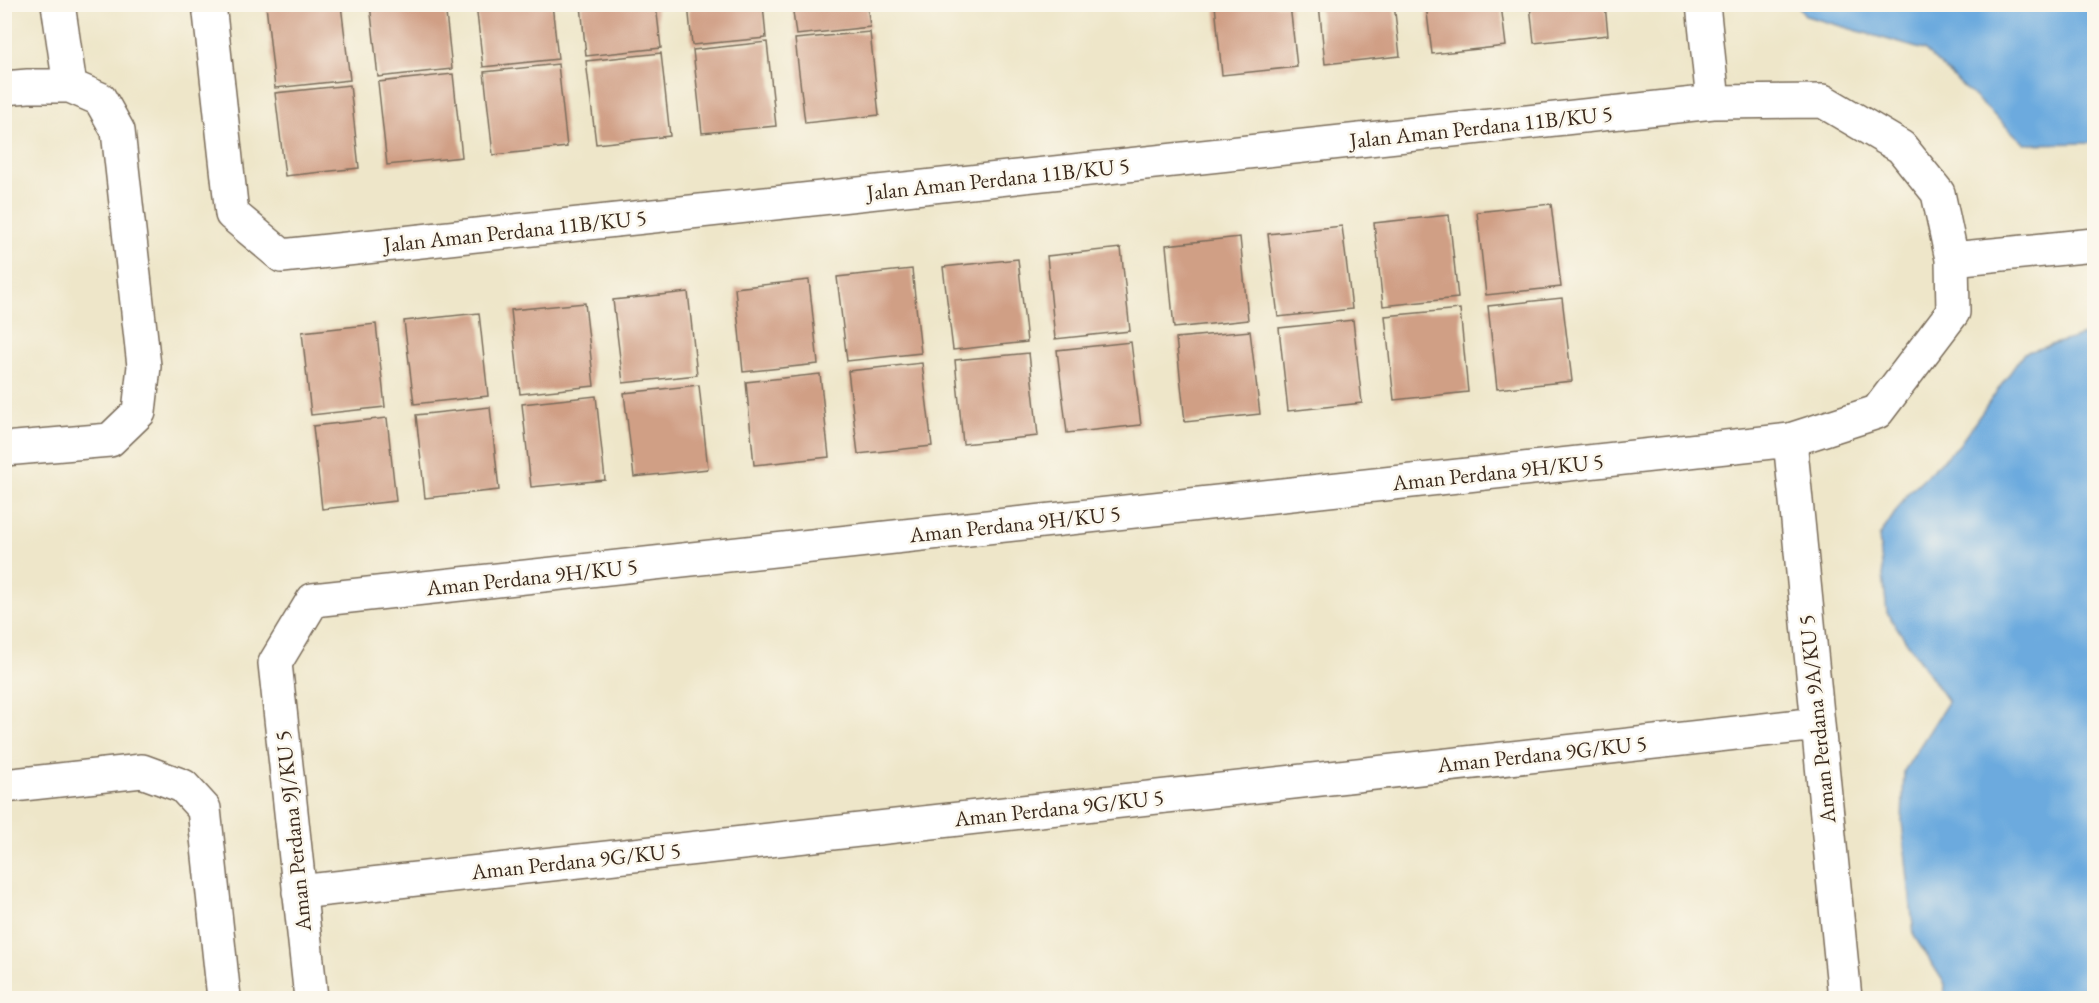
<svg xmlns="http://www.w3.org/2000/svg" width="2099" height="1003" font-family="'EB Garamond',serif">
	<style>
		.water { fill: #6caade; stroke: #546a7e; stroke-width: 1.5 }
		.building { fill: #d09f85 }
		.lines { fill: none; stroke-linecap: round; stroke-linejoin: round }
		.street-casing { stroke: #7a6c5a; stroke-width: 36 }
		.street { stroke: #fff; stroke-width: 33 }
		.labels { text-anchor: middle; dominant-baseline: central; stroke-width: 5; stroke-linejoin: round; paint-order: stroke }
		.street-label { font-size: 22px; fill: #3b2a1e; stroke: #fbf7ec }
	</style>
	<rect width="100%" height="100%" fill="#fbf7ec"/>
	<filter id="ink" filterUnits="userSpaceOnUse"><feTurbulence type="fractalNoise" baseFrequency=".0167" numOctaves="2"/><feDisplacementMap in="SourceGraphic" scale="12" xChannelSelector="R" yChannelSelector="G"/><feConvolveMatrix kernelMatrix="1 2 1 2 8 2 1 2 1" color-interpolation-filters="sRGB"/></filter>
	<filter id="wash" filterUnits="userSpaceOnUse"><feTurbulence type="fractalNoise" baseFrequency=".008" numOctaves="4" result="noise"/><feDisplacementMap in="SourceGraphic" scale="24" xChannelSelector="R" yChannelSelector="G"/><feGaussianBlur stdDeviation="1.35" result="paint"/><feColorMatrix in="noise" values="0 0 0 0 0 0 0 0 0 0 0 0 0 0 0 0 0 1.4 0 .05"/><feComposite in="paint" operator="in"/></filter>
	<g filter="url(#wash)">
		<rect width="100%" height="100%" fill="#eee6c9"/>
		<path class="water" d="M1797,5h289l8,15v123l-69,1 -101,-94 -118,-34z
			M2094,332v666h-150l1,-14 -31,-48 -12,-114 2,-51 44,-69 -61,-89 -8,-76 29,-44 51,-48 65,-92z"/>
		<g id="blocks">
			<path class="building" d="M370,4h75l7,65 -74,8z
				M476,4h76l6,55 -75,8z
				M688,4h75l3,34 -74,7z
				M792,4h75l3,23 -74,8z
				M1319,4h75l6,52 -75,8z
				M266,5h75l9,75 -75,8z
				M581,5h75l5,43 -75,8z
				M1215,5h75l7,62 -75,8z
				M1426,5h75l5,41 -74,8z
				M1530,5h75l3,30 -74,8z
				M870,32l9,83 -74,8 -10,-84z
				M767,42l9,84 -74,7 -9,-83z
				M661,53l9,83 -74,8 -10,-83z
				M558,64l9,83 -74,8 -9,-83z
				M453,74l9,83 -75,8 -9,-83z
				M350,85l9,83 -74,8 -10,-83z
				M1551,204l10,83 -75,8 -9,-83z
				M1449,215l9,83 -75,8 -9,-83z
				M1342,226l10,83 -74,8 -10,-83z
				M1240,237l8,83 -74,8 -8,-83z
				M1121,248l9,83 -75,8 -8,-83z
				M1018,259l9,83 -74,8 -10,-83z
				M912,269l9,84 -74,8 -10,-84z
				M809,280l9,84 -75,8 -8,-84z
				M688,292l9,83 -74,8 -10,-83z
				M1562,298l10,83 -75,8 -9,-83z
				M585,303l9,83 -74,8 -9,-84z
				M1460,309l8,83 -74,8 -9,-84z
				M479,313l9,83 -74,8 -10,-83z
				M1353,320l9,83 -74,8 -9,-83z
				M376,324l9,83 -74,8 -9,-83z
				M1250,331l10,83 -75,8 -9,-84z
				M1131,342l10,83 -74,8 -10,-83z
				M1029,353l9,83 -75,8 -8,-84z
				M922,363l10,83 -74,8 -10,-83z
				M820,374l9,83 -75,8 -8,-83z
				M699,385l9,84 -74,8 -10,-84z
				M596,396l9,84 -74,7 -9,-83z
				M490,407l9,83 -74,8 -9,-83z
				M387,418l9,83 -74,8 -9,-83z"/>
		</g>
	</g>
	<g filter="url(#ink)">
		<use href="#blocks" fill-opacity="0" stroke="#7a6c5a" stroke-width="1.5"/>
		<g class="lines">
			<g class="street-casing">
				<path id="street" d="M58,4l12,82
					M209,4l23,210 50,42 1431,-154 110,-1 78,46 37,46 14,66 1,53 -76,100 -87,28 -1477,160 -38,63 36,335
					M1703,4l10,98
					M4,88l24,-2h42l30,13 18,32 26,235 -5,46 -29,28 -106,9
					M1952,259l142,-14
					M1790,440l55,558
					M4,786l138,-15 41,15 21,23 20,189
					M299,892l1519,-168"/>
			</g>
			<use href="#street" class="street"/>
		</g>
	</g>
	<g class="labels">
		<g class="street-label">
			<text transform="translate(1481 127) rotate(-6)">Jalan Aman Perdana 11B/KU 5</text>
			<text transform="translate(998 179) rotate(-6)">Jalan Aman Perdana 11B/KU 5</text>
			<text transform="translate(515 231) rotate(-6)">Jalan Aman Perdana 11B/KU 5</text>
			<text transform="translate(1498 472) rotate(-6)">Aman Perdana 9H/KU 5</text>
			<text transform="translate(1015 524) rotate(-6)">Aman Perdana 9H/KU 5</text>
			<text transform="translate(532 577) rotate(-6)">Aman Perdana 9H/KU 5</text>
			<text transform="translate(1817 719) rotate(-96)">Aman Perdana 9A/KU 5</text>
			<text transform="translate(1542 754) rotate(-6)">Aman Perdana 9G/KU 5</text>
			<text transform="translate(1059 808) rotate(-6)">Aman Perdana 9G/KU 5</text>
			<text transform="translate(293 831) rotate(-96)">Aman Perdana 9J/KU 5</text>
			<text transform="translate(576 861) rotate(-6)">Aman Perdana 9G/KU 5</text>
		</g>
	</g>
	<rect width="2099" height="1003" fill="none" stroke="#fbf7ec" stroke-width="24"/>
</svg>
